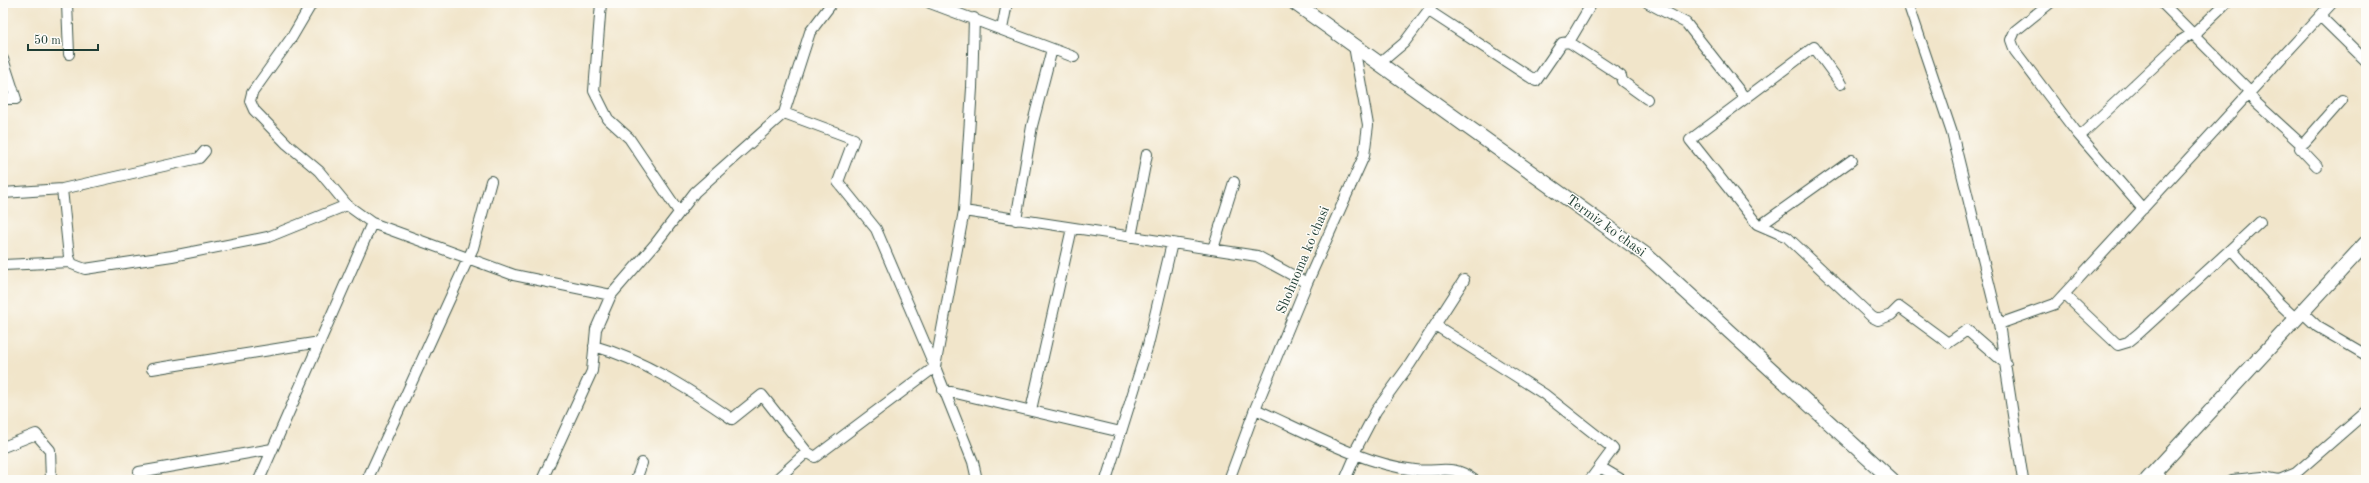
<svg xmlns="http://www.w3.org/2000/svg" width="2369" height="483" font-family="'Old Standard TT',serif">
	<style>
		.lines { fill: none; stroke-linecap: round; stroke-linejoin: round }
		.minor-casing { stroke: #3e564a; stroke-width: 12 }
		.secondary-casing { stroke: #3e564a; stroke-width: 16 }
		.minor { stroke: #fff; stroke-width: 10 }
		.secondary { stroke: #fff; stroke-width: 14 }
		.labels { text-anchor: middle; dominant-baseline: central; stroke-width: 3; stroke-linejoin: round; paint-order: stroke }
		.street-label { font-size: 14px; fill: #1f3d34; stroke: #fdfcf7 }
	</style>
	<rect width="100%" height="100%" fill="#fdfcf7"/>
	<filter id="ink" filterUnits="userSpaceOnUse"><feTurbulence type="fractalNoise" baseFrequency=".025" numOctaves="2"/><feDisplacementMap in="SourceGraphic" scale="8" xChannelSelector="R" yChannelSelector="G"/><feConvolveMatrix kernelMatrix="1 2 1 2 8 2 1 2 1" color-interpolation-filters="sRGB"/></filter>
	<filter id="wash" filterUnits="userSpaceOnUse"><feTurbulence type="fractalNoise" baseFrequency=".012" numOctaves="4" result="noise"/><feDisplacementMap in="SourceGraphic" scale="16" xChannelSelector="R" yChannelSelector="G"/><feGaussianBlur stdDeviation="0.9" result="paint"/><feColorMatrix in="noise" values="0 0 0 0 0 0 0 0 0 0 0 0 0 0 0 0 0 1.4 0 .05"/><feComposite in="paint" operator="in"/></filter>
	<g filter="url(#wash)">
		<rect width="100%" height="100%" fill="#f1e5ca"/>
	</g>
	<g filter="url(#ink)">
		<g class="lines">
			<g class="minor-casing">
				<path id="minor" d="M67,3l2,51
					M312,3l-20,34 -40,56 -2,8 4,9 33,34 32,27 28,34 25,18 142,52 97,20
					M601,3l-7,88 14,28 21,19 50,74
					M930,3l144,54
					M1592,3l-23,39 52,34 1,5 25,18
					M1648,3l38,20 59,75
					M1908,3l44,130 47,191 24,156
					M2050,3l-35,28 -4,9 4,11 62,82 66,76
					M2162,3l89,89
					M1429,11l107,70 26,-38 7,-1
					M2320,16l46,45
					M1002,29l5,-26
					M3,59l13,40h-13
					M1379,64l25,-21 30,-40
					M1841,84l-27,-37 -124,93 67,84 30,13 85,80 6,3 13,-5 8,-8 49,36 19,-13 39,34
					M2249,93l5,8 47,43 -1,4 17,18
					M784,113l70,26 -16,43 38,47 59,138 38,95 4,18
					M2080,136l102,-96 15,-9 29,-28
					M2301,144l4,-2 37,-42
					M62,189l7,68 3,7 13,5 87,-13 96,-19 79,-32
					M3,193l59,-4 137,-31 6,-7
					M964,211l293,45 50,27
					M1016,220l16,-94 20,-77
					M2260,222l-29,27 49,55 16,15
					M1761,225l91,-65
					M1131,237l16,-83
					M1213,249l21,-67
					M3,265l68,-3
					M2064,294l54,51 10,-3 10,-8 93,-85
					M2302,312l16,15 48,28
					M1999,324l56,-20 277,-301
					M1435,325l109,69 66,52 3,3 -23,31
					M594,346c50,14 96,44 138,73l30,-24 45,57
					M152,369l168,-27
					M943,390l178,42
					M1255,409c50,22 107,55 160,61 24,3 37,-7 59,10
					M1031,410l41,-182
					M3,447l33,-13 14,16 1,30
					M1600,467l22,13
					M2155,471l7,9
					M139,472l133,-23
					M259,480l113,-257
					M367,480l106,-232 18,-67
					M542,480l50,-109 4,-42 15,-34 45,-52 39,-51 89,-79 26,-81 22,-29
					M636,480l6,-17
					M776,480l31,-28 8,5 120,-90 29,-156 8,-123 2,-70
					M1106,480l42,-135 24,-102
					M1229,480l26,-71 52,-126 57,-127 4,-31 -14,-79
					M1345,480l10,-23 -1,-4 22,-42 34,-47 54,-84
					M2232,480l31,-3 16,3
					M2279,480l17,-7 70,-61"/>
			</g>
			<g class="secondary-casing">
				<path id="secondary" d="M1295,3l351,252 246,225
					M2147,480l219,-237"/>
			</g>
			<use href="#minor" class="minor"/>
			<use href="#secondary" class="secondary"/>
		</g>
	</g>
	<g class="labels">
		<g class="street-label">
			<text transform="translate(1606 226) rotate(36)">Termiz ko'chasi</text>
			<text transform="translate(1303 260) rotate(-67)">Shohnoma ko'chasi</text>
		</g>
	</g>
	<rect width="2369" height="483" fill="none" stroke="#fdfcf7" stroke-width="16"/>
	<path d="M28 44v6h70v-6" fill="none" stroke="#1f3d34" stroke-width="2"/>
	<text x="34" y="44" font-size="12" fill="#1f3d34" stroke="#fdfcf7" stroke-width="3" paint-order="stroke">50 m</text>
</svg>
